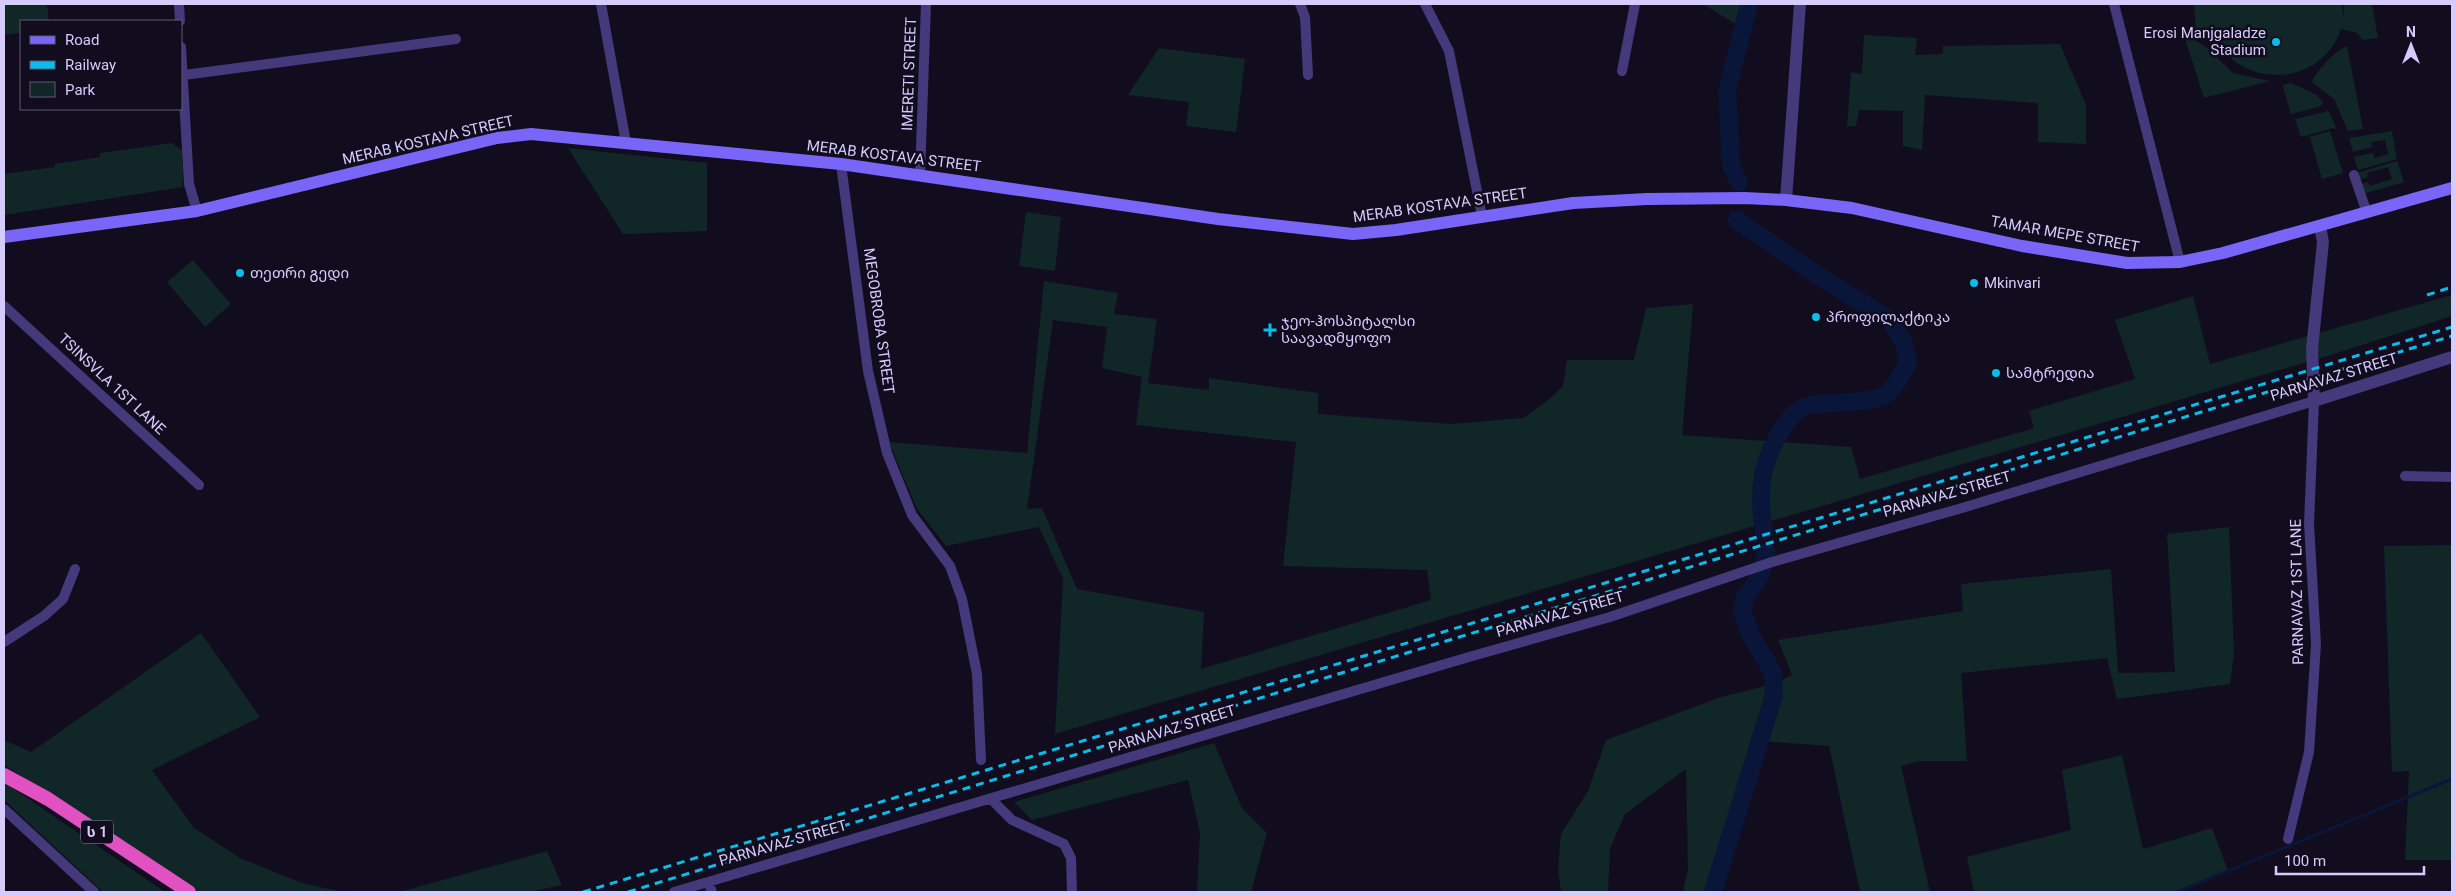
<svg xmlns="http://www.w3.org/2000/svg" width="2456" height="896" font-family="Roboto,'Noto Sans Georgian',sans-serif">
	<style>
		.green { fill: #102627; fill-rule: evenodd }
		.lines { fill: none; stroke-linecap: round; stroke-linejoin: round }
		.stream { stroke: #0a1639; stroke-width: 3 }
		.river { stroke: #0a1639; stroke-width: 18 }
		.minor { stroke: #43397b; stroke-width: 10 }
		.tertiary { stroke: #43397b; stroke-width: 12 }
		.secondary { stroke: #7966f9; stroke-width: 12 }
		.trunk { stroke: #e251c2; stroke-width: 14 }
		.rail { stroke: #09bdeb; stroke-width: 3; stroke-dasharray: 8 6; stroke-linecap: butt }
		.poi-dot { fill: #09bdeb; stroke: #110d1e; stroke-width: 2 }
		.labels { text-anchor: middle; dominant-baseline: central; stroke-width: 5; stroke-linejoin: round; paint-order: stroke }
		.shield { fill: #110d1e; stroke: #9b92ba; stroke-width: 1 }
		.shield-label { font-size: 14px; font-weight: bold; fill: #d6cbfd }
		.poi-label { font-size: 15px; fill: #d6cbfd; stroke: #110d1e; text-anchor: start }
		.street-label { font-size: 15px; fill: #d6cbfd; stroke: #110d1e }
	</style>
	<rect width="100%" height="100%" fill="#110d1e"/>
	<path class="green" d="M4,4h43l2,17h-28v12l-17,2z
		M1703,4h38l-4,21z
		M2194,4h148l2,15v-15h28l6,34 -15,2 -6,-7 -16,-4c-21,61 -105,61 -130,2l-15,1z
		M2183,32l24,16 26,25 37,8 -66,17z
		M1864,35l53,3 -2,17 28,-1v-8l117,-2 26,61v39l-48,-2v-39l-113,-8 -3,55 -19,-4v-35l-44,-1 -3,16h-9l4,-54 11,2z
		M2347,46l16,83 -15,2 -14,-32 -22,-17c3,-10 25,-33 35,-36z
		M1159,48l86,11 -9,73 -50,-6 3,-24 -61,-7z
		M2291,83l26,12 6,8 -2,3 -30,8 -8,-27 1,-3z
		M2329,111l8,19 -4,-2 -32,9 -6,-18z
		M2330,131l13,42 -21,6 -12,-42z
		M2392,131l5,28 -39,11 -4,-13 19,-4 2,5 13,-4 -3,-14 -14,2 1,5 -19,5 -4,-14z
		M172,143l10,7 1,37 -179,28v-41l51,-7v-3l45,-7v-4z
		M568,148l139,15v68l-84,3z
		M2397,161l7,21 -41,12 -3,-10 8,-2 2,4 22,-7 -4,-12 -21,6 1,4 -9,3 -2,-7z
		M1026,212l35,5 -6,54 -36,-5z
		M193,260l38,44 -26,23 -38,-45z
		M1044,281l74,12 -4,21 43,5 -9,64 61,7v-12l109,15v21l133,10 72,-6 23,-16 17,-16 4,-26h67l12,-52 47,-4 -11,131 169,12 9,32 174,-51 -5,-17 106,-32 -20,-59 78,-24 17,68 242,-69v21l-115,37 -1282,381 8,-155 -24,-52 -93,19 -29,-37 -28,-67 138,11zM1053,320l54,7 -5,41 40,9 -6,48 160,17 -13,124 144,4 4,30 -230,69 3,-57 -127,-23 -35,-81 -15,1z
		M2229,527l5,128 -4,29 -113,15 -10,-41 -146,15 6,88h-48l-18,5 29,126h-70l-31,-146 -69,-5 -47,151h-30l5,-23 -2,-100 -61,45 -15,35 -2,43h-47l-3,-25 3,-33 27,-43 18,-51 112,-42 55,-14 19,-9 -14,-35 185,-29 -2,-27 150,-15 7,104 57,-1 -8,-138z
		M2452,545v315h-47l4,-89 -17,1 -8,-226z
		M201,633l59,84 -108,53 42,58 46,30 62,25 41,9h-143l-196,-127v-25l27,12z
		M1214,743l28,65 25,25 -16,59h-54l3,-59 -12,-53 -156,40 -18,-18z
		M2122,755l21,94 69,-21 16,43 -51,21h-203l-7,-35 104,-27 -9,-60z
		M4,782l161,110h-62l-99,-92z
		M547,851l15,34 -33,7h-129z"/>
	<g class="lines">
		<path class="stream" d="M2177,892l275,-113"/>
		<path class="river" d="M1739,182l-8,-17 -4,-74 22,-87
			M1737,220l77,53 76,47 14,24 4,19c-6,10 -13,24 -22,31 -15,11 -60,7 -79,12 -23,7 -43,54 -45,76 -2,16 -1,33 2,49
			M1713,892l61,-197 -1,-23 -22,-36 -9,-26 3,-12 15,-22 7,-24"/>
		<path class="minor" d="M179,4l1,17
			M601,4l25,139
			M1300,4l5,13 3,58
			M1425,4l24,47 33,165
			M2114,4l66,258
			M181,47l8,137 8,27
			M1622,71l13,-67
			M184,75l272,-36
			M841,164l27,207 19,82 25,62 38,51 12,33 15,75 4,86
			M920,175l6,-171
			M2354,175l13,38
			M4,306l195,179
			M2405,476l47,1
			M4,642l40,-26 19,-17 12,-30
			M991,799l21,21 52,24 7,14 1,34
			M4,809l90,83
			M708,882l4,10
			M674,892l795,-235 141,-40 162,-55 190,-54 352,-107 -5,123 7,120 -7,108 -21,87"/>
		<path class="tertiary" d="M1786,200l14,-196
			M2320,226l3,16 -11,107 2,52 138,-44"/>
		<path class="secondary" d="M4,237l193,-26 300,-73 34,-4 310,30 377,55 135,15 43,-4 177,-27 74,-4 98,-1 41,2 66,8 170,38 105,17 53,-1 43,-9 229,-65"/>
		<path class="trunk" d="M4,775l44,24 141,93"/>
		<path class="rail" d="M2427,295l25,-8
			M583,892l1869,-565
			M628,892l782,-240 1042,-316"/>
	</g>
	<g class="poi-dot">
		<circle cx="2276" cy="42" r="5"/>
		<circle cx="240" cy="273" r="5"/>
		<circle cx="1974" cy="283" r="5"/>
		<circle cx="1816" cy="317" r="5"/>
		<path d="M1267.5 322.5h5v5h5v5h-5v5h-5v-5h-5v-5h5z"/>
		<circle cx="1996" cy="373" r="5"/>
	</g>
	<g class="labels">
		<rect class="shield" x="81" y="820.5" width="32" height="23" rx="4"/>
		<g class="shield-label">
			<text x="97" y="832">ს 1</text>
		</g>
		<g class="poi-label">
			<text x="2266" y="33" text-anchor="end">Erosi Manjgaladze<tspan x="2266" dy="17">Stadium</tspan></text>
			<text x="250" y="273">თეთრი გედი</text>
			<text x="1984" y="283">Mkinvari</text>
			<text x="1826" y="317">პროფილაქტიკა</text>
			<text x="1281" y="321">ჯეო-ჰოსპიტალსი<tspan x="1281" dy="17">საავადმყოფო</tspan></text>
			<text x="2006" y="373">სამტრედია</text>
		</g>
		<g class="street-label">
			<text transform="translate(909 74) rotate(-88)">IMERETI STREET</text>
			<text transform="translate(428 140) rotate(-13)">MERAB KOSTAVA STREET</text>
			<text transform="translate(894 156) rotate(7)">MERAB KOSTAVA STREET</text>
			<text transform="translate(1440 205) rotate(-8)">MERAB KOSTAVA STREET</text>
			<text transform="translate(2065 234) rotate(10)">TAMAR MEPE STREET</text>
			<text transform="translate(879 321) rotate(82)">MEGOBROBA STREET</text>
			<text transform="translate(2334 377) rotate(-17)">PARNAVAZ STREET</text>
			<text transform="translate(112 384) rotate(43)">TSINSVLA 1ST LANE</text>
			<text transform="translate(1947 494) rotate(-16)">PARNAVAZ STREET</text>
			<text transform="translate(2297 592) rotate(-91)">PARNAVAZ 1ST LANE</text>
			<text transform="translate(1560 614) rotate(-16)">PARNAVAZ STREET</text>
			<text transform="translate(1172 729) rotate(-17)">PARNAVAZ STREET</text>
			<text transform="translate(783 843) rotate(-16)">PARNAVAZ STREET</text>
		</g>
	</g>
	<rect width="2456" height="896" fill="none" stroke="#d6cbfd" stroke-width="10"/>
	<rect x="20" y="20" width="162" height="90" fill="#110d1e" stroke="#605977"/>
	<rect x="30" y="36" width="25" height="8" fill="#7966f9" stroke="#605977"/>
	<text x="65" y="45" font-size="15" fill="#d6cbfd">Road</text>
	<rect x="30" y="61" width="25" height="8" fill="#09bdeb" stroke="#605977"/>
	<text x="65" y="70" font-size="15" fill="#d6cbfd">Railway</text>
	<rect x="30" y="82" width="25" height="15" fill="#102627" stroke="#605977"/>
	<text x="65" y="95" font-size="15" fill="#d6cbfd">Park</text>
	<g transform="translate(2411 45)" stroke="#110d1e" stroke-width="4" paint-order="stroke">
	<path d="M0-4L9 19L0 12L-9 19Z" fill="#d6cbfd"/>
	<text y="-8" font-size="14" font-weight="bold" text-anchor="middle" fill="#d6cbfd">N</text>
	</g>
	<path d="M2276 866v8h148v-8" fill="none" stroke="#d6cbfd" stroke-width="2.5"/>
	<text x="2284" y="866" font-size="15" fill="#d6cbfd" stroke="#110d1e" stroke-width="4" paint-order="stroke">100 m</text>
</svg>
